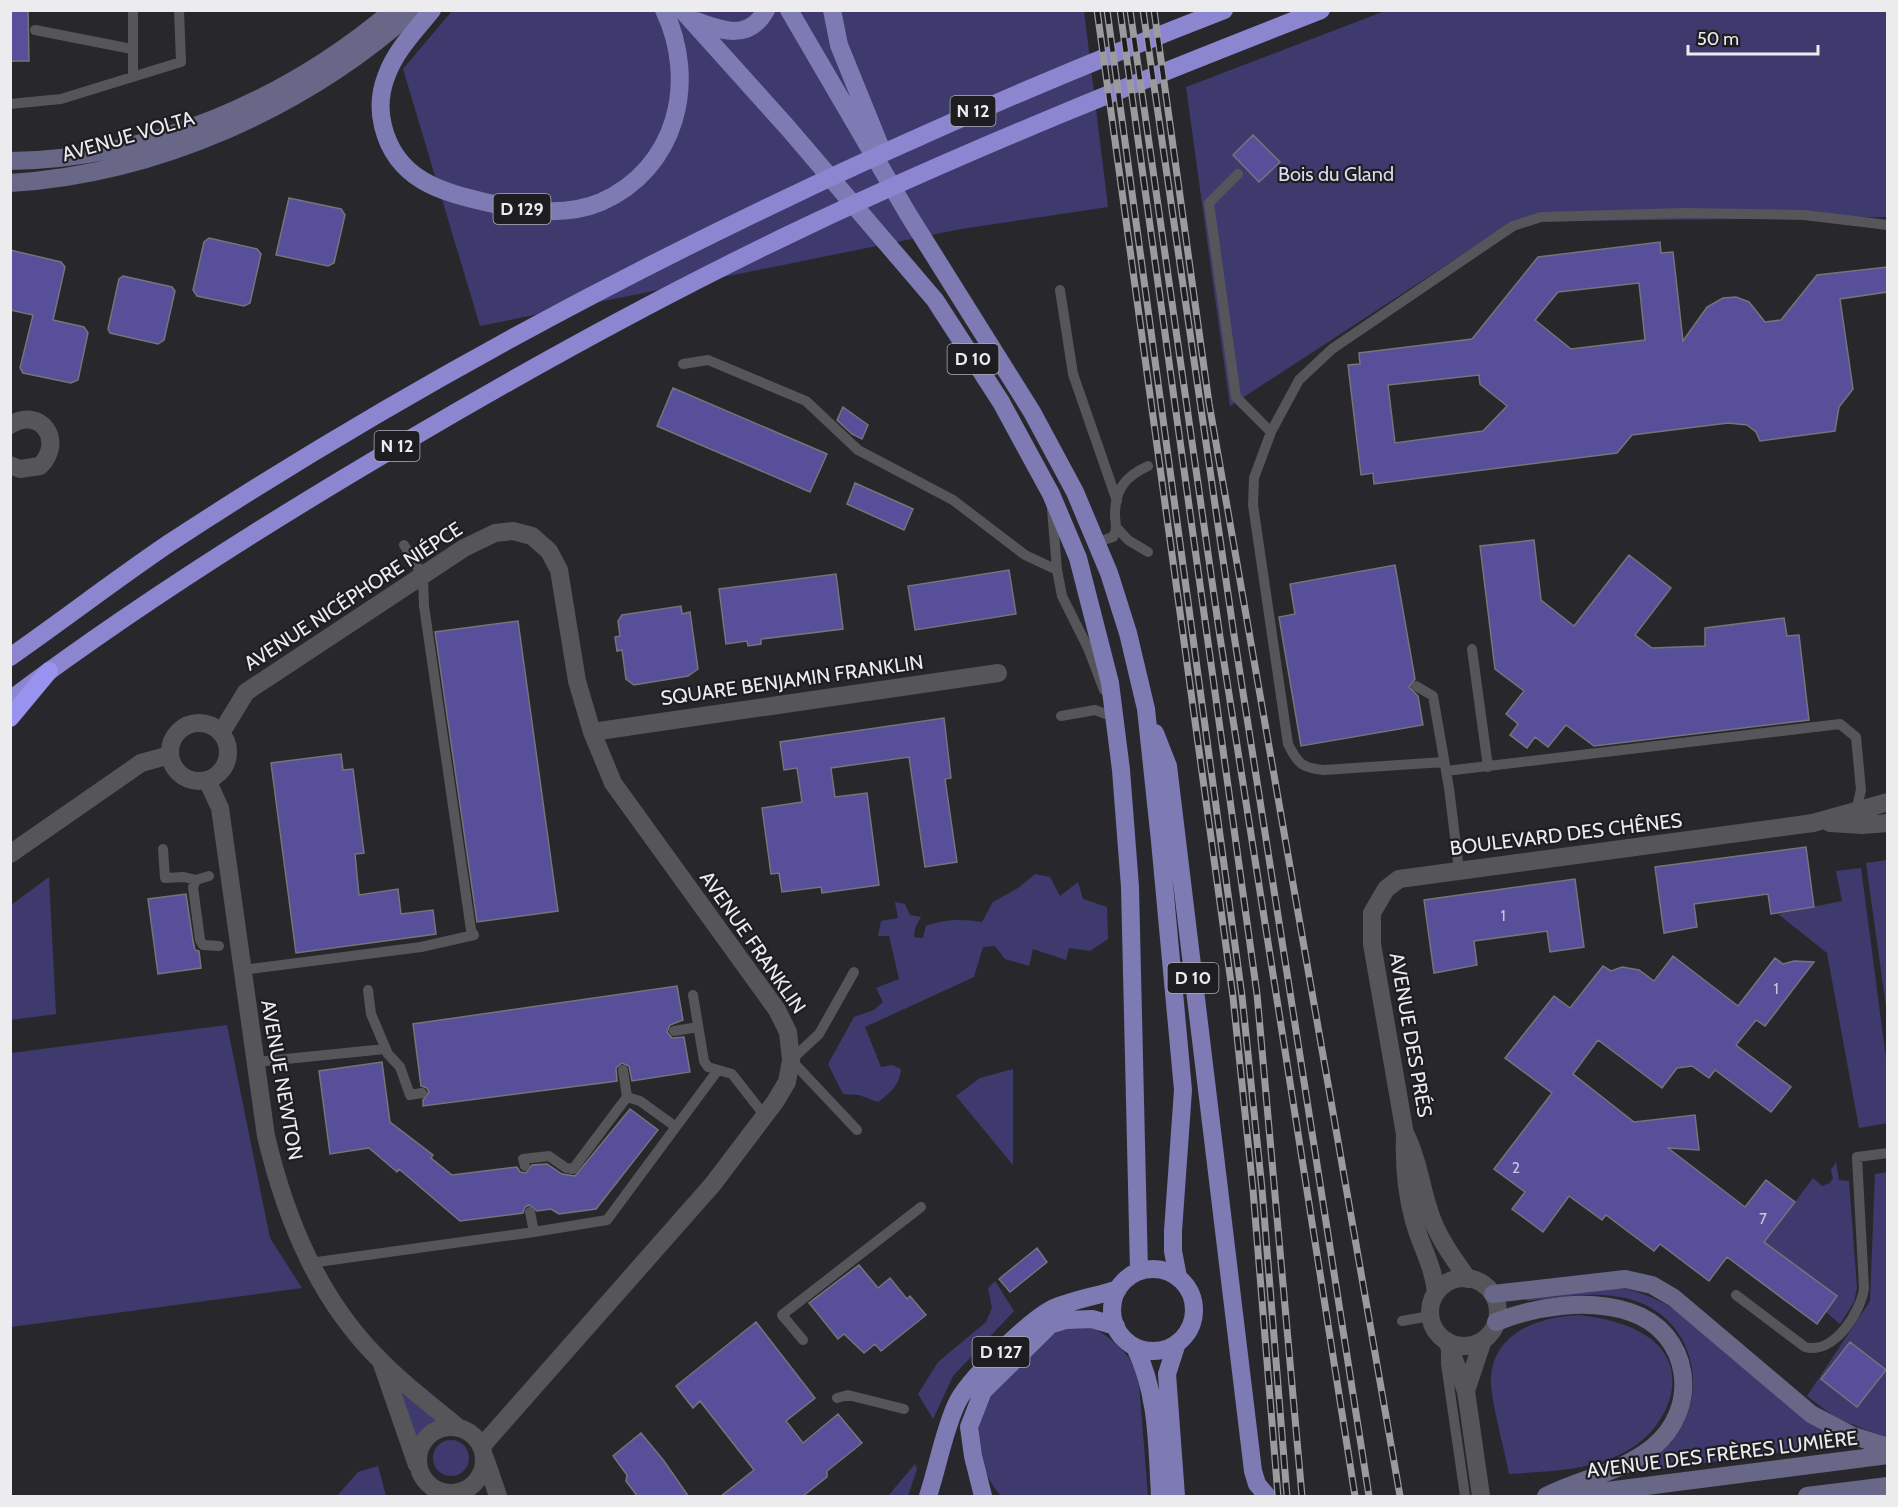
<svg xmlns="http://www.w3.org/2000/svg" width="1898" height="1507" font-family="Cabin,sans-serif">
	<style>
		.green { fill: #3f3a6d }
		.building { fill: #574f99; stroke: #747479; stroke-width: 1.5; fill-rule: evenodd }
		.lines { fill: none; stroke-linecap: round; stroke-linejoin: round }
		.service { stroke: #55555a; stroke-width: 10 }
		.minor { stroke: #55555a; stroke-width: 18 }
		.secondary { stroke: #696787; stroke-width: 18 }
		.primary { stroke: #7e7ab3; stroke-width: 18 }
		.trunk { stroke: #8c86d1; stroke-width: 18 }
		.motorway { stroke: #9992ef; stroke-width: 18 }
		.rail-casing { stroke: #9b9b9e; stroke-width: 7 }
		.rail { stroke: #1e1e22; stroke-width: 4.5; stroke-dasharray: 14; stroke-linecap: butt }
		.labels { text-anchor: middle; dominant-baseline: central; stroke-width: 4.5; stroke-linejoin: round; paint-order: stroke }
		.number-label { font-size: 16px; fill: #c7c5da }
		.shield { fill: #1e1e22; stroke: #aeaeb2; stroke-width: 1.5 }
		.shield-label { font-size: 18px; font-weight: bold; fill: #ececef }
		.street-label { font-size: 20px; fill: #ececef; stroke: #1e1e22 }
		.park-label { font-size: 20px; fill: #dadaef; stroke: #1e1e22 }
	</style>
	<rect width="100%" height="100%" fill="#28282c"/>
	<path class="green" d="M452,11h632l24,196 -147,22 -481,97 -77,-257z
		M1385,11h502v206l-375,5 -282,184 -44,-319z
		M1887,860h1l-1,154 -21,-151z
		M1861,868l26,198 1,57 -29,5 -32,-175 -49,-39 64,-13 -6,-30z
		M1035,874l15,3 10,19 18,-14 5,17 24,8 1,32 -18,12 -21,-3 -3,12 -33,-11 -4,17 -24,-7 -10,-13 -12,1 -9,30 -109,50 16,40 11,-2 9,4c-2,17 -10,23 -23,33l-19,-7 -16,-1 -15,-30 26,-47 20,-7 9,-8 -7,-14 23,-9 -10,-43h-11l3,-15 17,-3 -3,-16 10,2 5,11 11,2 -6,11 -1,9 9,1 3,-12c20,-7 35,-7 56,-4l11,-20 25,-14z
		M49,877l7,137 -45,6v-115z
		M227,1025l43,213 32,50 -291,39v-274z
		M1013,1069v96l-57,-69 24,-18z
		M1836,1162l3,18 10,1 8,107 -3,14 -14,22 -14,-12 10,-16 -75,-56 13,-10 39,-52 9,8 8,-3 3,-5 -2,-8z
		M1887,1172v266l-51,-20 -29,-22 63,-95 5,-127z
		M995,1281l19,30 -61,65 -20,43 -15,-25 20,-32 48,-40 6,-14 -4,-20z
		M1621,1288c87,16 141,118 222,151l-3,5 -206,29 -1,-3c15,-10 33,-19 43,-34 33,-48 17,-115 -40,-135 -35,-12 -74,-4 -109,0l-1,-6z
		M1579,1315c24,3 49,8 69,22 44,30 22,86 -15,110 -36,24 -82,24 -124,27 -4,-24 -19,-74 -18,-96 3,-47 49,-61 88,-63z
		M1087,1325c22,10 39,26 51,46l10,125h-147c-26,-29 -31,-72 -9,-106 6,-9 18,-18 26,-26 25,-24 34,-35 69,-39z
		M396,1382l45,39 -17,9 -8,15z
		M433 1458a18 18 0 1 1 36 0a18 18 0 1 1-36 0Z
		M915,1464l2,5 -9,27h-20z
		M378,1466l8,30h-49l21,-24z"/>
	<path class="building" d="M10,10h18l1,51h-19z
		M1253,135l27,27 -21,20 -26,-27z
		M289,198l52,11 4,6 -11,48 -6,3 -52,-11z
		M209,238l48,11 4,5 -11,49 -6,3 -47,-10 -4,-6 11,-48z
		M1660,242l1,11 12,-1 10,89 24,-34 16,-9 13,-1 13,5 16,20 16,-2 36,-45 70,-8v25l-47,7 13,90 -14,18 -4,24 -75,10 -4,-9 -9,-7 -19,-2 -96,12 -15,18 -243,31 -1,-11 -12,2 -13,-110 12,-1 -1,-11 113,-14 66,-82zM1639,283l6,57 -74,9 -36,-29 23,-28zM1479,375l1,9 27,22 -24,25 -88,12 -7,-58z
		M10,250l51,12 4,5 -12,53 31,7 4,6 -10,47 -7,3 -48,-10 -3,-5 13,-53 -23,-5z
		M123,276l49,11 3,4 -11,49 -6,4 -48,-11 -2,-4 11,-50z
		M673,388l154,66 -17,38 -153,-66z
		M843,407l25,18 -6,14 -10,-5 -15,-14z
		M855,483l58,26 -9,21 -57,-26z
		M1534,540l7,60 33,26 55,-71 42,33 -36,47 17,13 53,-2v-18l79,-10 3,18 12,-1 10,85 -215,26 -28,-21 -18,22 -13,-10 -8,11 -17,-13 8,-11 -12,-10 18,-23 -29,-22 -15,-123z
		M1395,565l20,114 -6,8 9,9 5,29 -122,21 -22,-129 16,-3 -5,-30z
		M1009,570l7,44 -101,16 -7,-44z
		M836,574l7,55 -82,10v5l-13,2 -1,-5 -21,3 -7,-55z
		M681,606l1,8 8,-2 8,57 -10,7 -54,9 -8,-6 -4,-29 -5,1 -2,-14 5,-1 -2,-15 4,-6z
		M518,621l40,290 -81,11 -42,-290z
		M944,718l7,60 -6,1 12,83 -32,5 -16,-110 -78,11 4,29 32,-4 12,92 -57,8 -1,-6 -39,5 -3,-19 -8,1 -9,-66 40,-6 -5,-34 -13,2 -4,-28z
		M341,754l2,16 10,-1 11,84 -9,1 4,41 39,-6 3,25 32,-4 3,24 -140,19 -25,-190z
		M1806,847l8,60 -43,7 -3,-20 -74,10 3,23 -33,6 -9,-66z
		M1575,879l9,68 -34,5 -3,-21 -73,10 3,24 -43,8 -10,-73z
		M186,894l7,47 2,9 4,1 2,17 -43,6 -10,-75z
		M1673,956l65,50 37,-48 8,6 11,-3 20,1 -49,64 -9,-6 -20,25 55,42 -20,25 -56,-42 -6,8 -17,-12 -15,2 -15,20 -64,-48 -25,34 61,48 61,-7 4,35 -31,-2 77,59 21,-27 29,22 -31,40 73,54 -20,28 -90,-67 -18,24 -49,-37 -6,7 -48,-36 -4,5 -33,-24 -26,36 -31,-23 13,-17 -31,-23 58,-76 -47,-35 49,-62 16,12 33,-42 8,5 11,-4 17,3 15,11z
		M677,986l6,34 -13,5 -3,7 5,6 12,-1 6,35 -58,9 -3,-15 -7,-3 -6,5 1,13 -194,25v-6l6,-8 -2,-4 -6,-2 -8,-62z
		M382,1062l8,60 43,33 -2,3 21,17 65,-8 3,5 6,1 6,-8 15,-1 15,10 13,2 55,-67 28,21 -62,79 -37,5 -8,-5 -14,2 -8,-6 -4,2 -2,6 -63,8 -61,-52 -2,3 -28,-24 -39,6 -11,-83z
		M1037,1248l10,14 -37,30 -11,-13z
		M859,1265l19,23 12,-10 17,21 3,-3 16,19 -45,36 -6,-7 -11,9 -20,-19 -6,5 -29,-36z
		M756,1322l59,76 -29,23 17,22 35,-29 24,29 -35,28v6l-24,19 -83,1 34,-27 -54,-69 -7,7 -17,-22z
		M1850,1342l36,28 -29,37 -36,-28z
		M641,1433l23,28 25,36h-51l-12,-16 1,-6 -14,-19z"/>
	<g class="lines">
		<path class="service" d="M35,30l97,19
			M133,77v-67
			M10,104l51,-5 120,-37 -2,-52
			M1238,174l-29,29 27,194 35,35
			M1060,290l13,84 44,127
			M683,364l25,-4 98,41 52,49 95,50 72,55 32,15
			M1052,509l5,61 5,26 26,52 16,42
			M1118,529l10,11 20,12
			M1098,542l15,-5c5,-9 2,-13 2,-23 0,-25 11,-38 33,-48
			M1472,649l16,118
			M1416,686l17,10 16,92 10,82
			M1061,716l34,-6 19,7
			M1444,762l-120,8c-22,-2 -26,-6 -36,-26l-35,-239 1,-27 17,-46 28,-52 33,-31 181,-123 28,-9 144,-4 119,2 84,10
			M1446,771l394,-47 16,13 5,53 -5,21
			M163,849l2,29 19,-1 12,3
			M209,876l-13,4 -3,7 7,53 3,5 16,1
			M242,970l179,-23 53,-12 -3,-5 -47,-324 -1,-30 -19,-31
			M854,972l-35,62 -28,26 66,70
			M368,990l3,24 17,40 12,13 10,28 12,-2
			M693,995l11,66 4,6 24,7 33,42
			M674,1031l24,-4
			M256,1062l129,-13
			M627,1097l13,4 36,26
			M525,1166l-2,-7 26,-3 17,12 7,1 54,-72 -4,-27
			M530,1212l4,20 73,-12 111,-150
			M310,1263l224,-31
			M1736,1295l69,52c29,8 56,-35 59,-59l-7,-131 31,-4
			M1402,1321l28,-5
			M803,1340l-21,-25 139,-108
			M1446,1351v13l19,132
			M837,1398l11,-3 56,14"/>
		<path class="minor" d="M10,425c31,-19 55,16 30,41l-20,3 -10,-4
			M170 752a29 29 0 1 1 58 0a29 29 0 1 1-58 0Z
			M592,732l406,-59
			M221,733l25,-41 218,-144 31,-15 18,-2 19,5 17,15 10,19 18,111 15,51 21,51 164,227 11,22 3,28 -4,22 -12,20 -62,82 -231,262
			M207,780l13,28 46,328c20,84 53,165 116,226 23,24 51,44 77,66
			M1830,823l32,2 26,-2
			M10,854l131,-91 29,-8
			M1406,1135c13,26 14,49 23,75 7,25 24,48 39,69
			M1430 1312a34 34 0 1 1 68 0a34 34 0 1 1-68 0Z
			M1436,1293c-2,-27 -17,-50 -23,-76 -7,-26 -9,-56 -8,-83l-33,-190v-31l14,-24 13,-10 414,-56 75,-21
			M1447,1341l19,50 15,105
			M382,1364l35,101
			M1466,1391l17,-51
			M418 1460a33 33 0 1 1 66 0a33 33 0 1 1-66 0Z
			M485,1458l13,38"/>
		<path class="secondary" d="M10,161c141,-2 277,-61 383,-151
			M10,183c147,-9 295,-75 404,-173
			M1493,1294l132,-15 27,6 22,13 137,116 40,21 37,12
			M1496,1322c41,-16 92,-24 134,-10 61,20 71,96 23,135 -32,26 -72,31 -107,49
			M1568,1496l320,-41
			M1807,1496l81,-10"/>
		<path class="primary" d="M432,10c-17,21 -37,41 -46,67 -6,16 -7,33 -3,49 13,54 58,66 106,77 35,8 77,14 112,-1 76,-34 97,-120 63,-192
			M682,10l106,118 147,172 66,102 50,92 27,64 32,125 11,87 9,117 9,384
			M789,10l119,204 124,198 43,80 34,81 19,60 18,76 14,132 23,249 -10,141v20l5,26
			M832,10l7,35 43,106
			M696,21c27,10 53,20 70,-11
			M1155,733l13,33 85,705 4,13 10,12
			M1112 1310a41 41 0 1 1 82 0a41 41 0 1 1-82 0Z
			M1135,1347c23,47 22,98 25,149
			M928,1496c10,-30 15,-62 28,-91 10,-24 73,-84 96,-96 19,-9 46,-13 66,-20
			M983,1496l-10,-40 -4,-29 14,-36 67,-66 16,-5 26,-1 24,7
			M1176,1496l-9,-122 10,-31"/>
		<path class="trunk" d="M10,657c53,-37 105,-77 158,-113 331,-217 687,-391 1056,-534
			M10,700c128,-96 263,-181 400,-261 129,-76 260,-148 395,-212 169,-80 342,-149 516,-217"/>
		<path class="motorway" d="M10,718l39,-47"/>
		<g class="rail-casing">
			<path id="rail" d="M1097,10l136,987 20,193 25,306
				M1107,10l135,986 20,193 25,307
				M1120,10l137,984 45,502
				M1130,10l90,627 135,859
				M1143,10l91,625 135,861
				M1154,10l55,393 191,1093"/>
		</g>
		<use href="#rail" class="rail"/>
	</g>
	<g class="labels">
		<g class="number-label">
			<text x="1503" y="915">1</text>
			<text x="1776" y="988">1</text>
			<text x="1516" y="1167">2</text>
			<text x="1763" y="1218">7</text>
		</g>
		<g class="shield">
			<rect x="950.5" y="96" width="45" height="30" rx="4.5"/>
			<rect x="493.5" y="194" width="57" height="30" rx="4.5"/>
			<rect x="947.5" y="344" width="51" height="30" rx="4.5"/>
			<rect x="374.5" y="431" width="45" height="30" rx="4.5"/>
			<rect x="1167.5" y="963" width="51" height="30" rx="4.5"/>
			<rect x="972.5" y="1337" width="57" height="30" rx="4.5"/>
		</g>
		<g class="shield-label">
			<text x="973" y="111">N 12</text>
			<text x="522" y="209">D 129</text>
			<text x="973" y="359">D 10</text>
			<text x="397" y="446">N 12</text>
			<text x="1193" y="978">D 10</text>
			<text x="1001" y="1352">D 127</text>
		</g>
		<g class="street-label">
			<text transform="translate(128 136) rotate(-16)">AVENUE VOLTA</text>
			<text transform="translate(353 596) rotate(-33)">AVENUE NICÉPHORE NIÉPCE</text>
			<text transform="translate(792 680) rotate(-8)">SQUARE BENJAMIN FRANKLIN</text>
			<text transform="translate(1566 834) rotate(-7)">BOULEVARD DES CHÊNES</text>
			<text transform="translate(753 942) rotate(55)">AVENUE FRANKLIN</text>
			<text transform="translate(1411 1035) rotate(80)">AVENUE DES PRÉS</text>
			<text transform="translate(282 1080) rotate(80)">AVENUE NEWTON</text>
			<text transform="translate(1722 1454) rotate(-7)">AVENUE DES FRÈRES LUMIÈRE</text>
		</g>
		<g class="park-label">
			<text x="1336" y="174">Bois du Gland</text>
		</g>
	</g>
	<rect width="1898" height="1507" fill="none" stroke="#ececef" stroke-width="24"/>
	<path d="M1688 45v9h130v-9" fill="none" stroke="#ececef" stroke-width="3"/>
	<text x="1697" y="45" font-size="18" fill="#ececef" stroke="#1e1e22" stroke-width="4.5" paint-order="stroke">50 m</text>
</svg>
